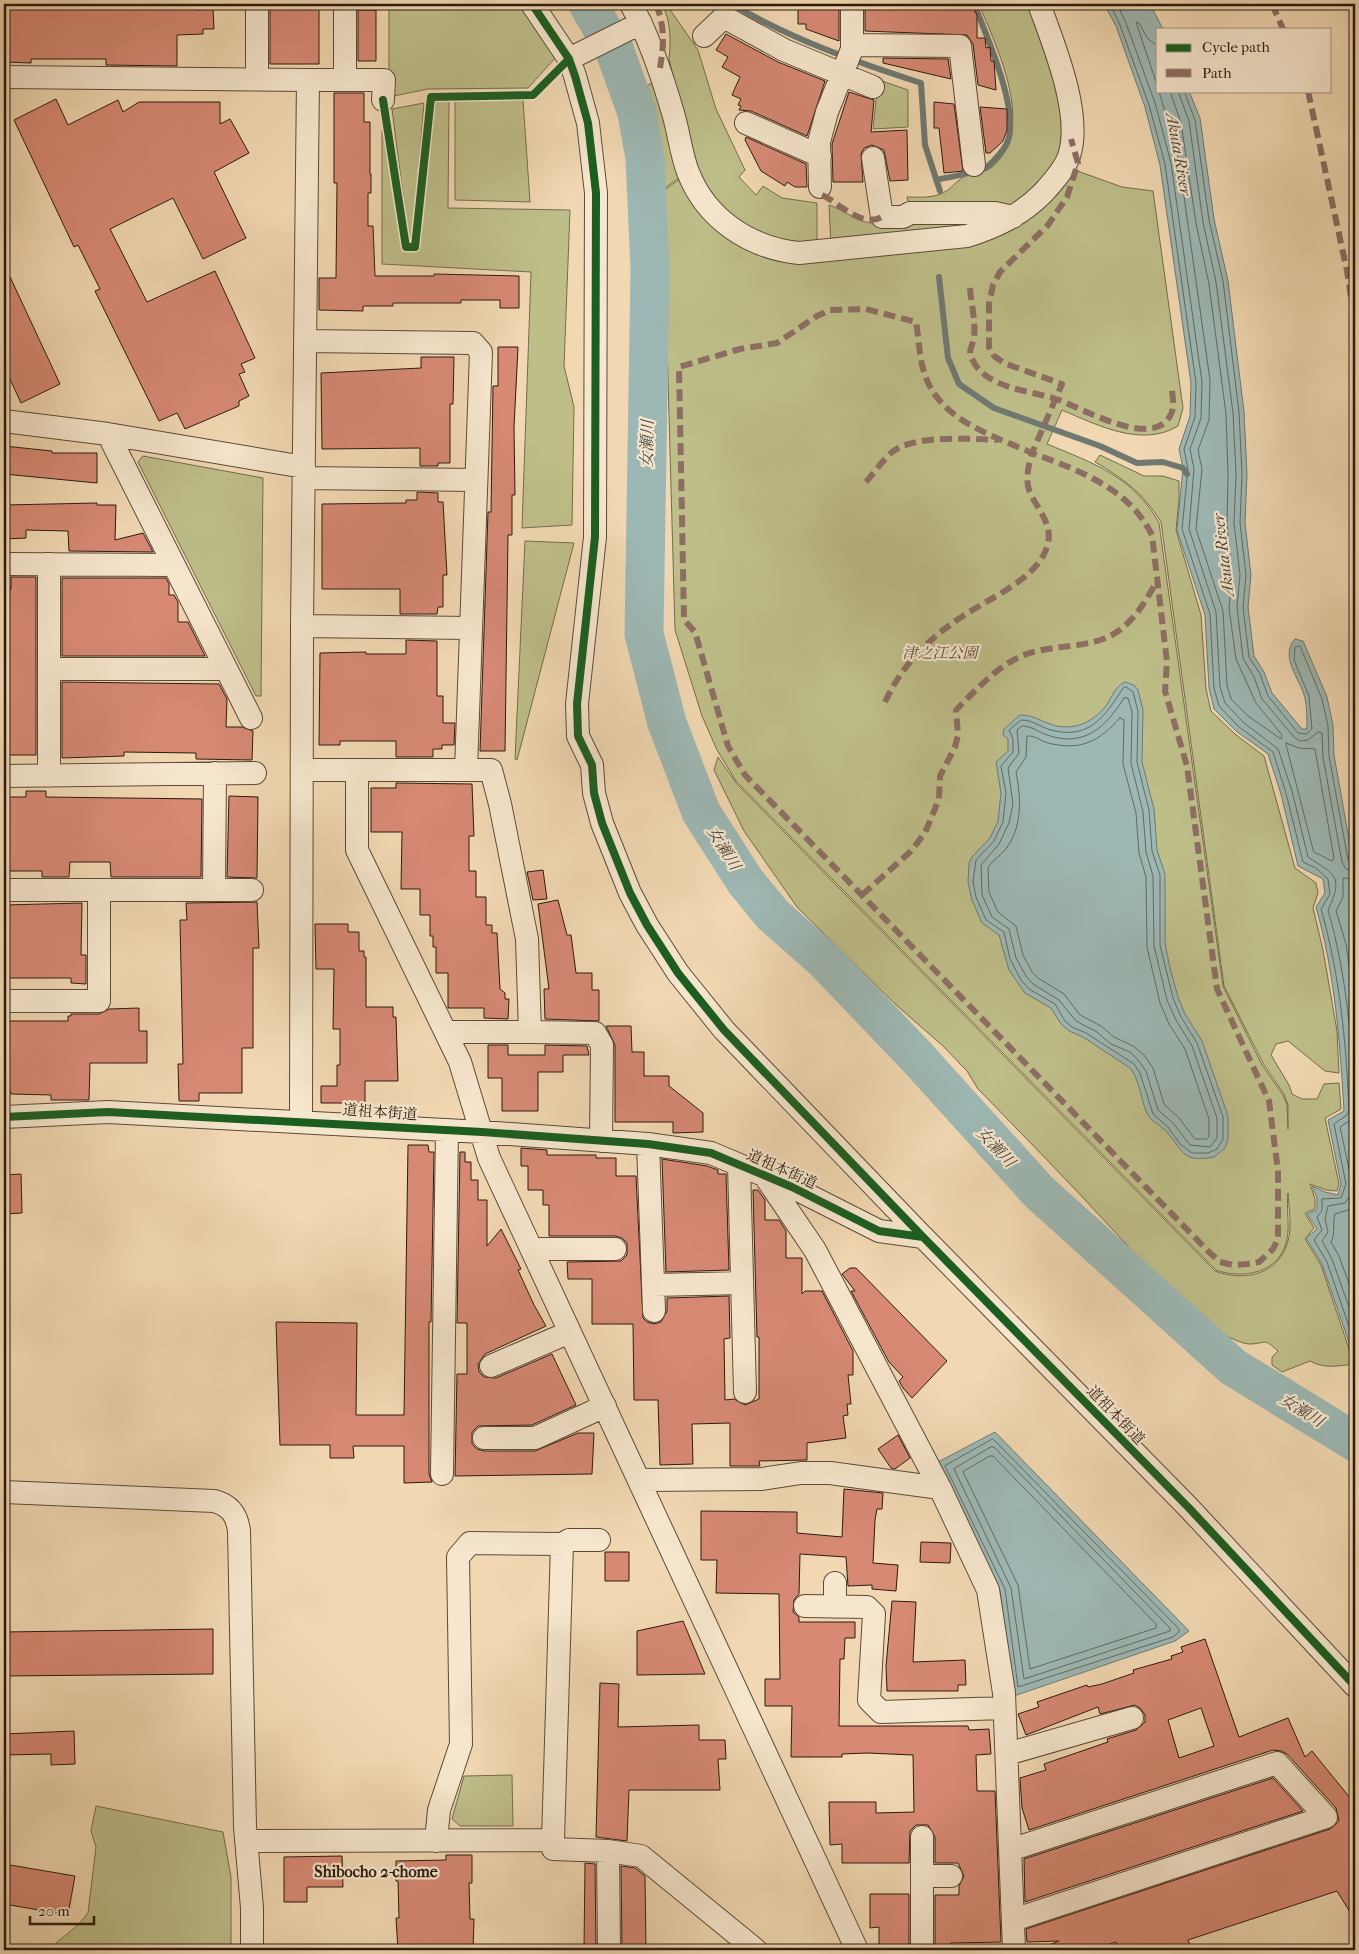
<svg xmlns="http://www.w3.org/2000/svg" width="1359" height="1954" font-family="'IM FELL French Canon','Noto Serif JP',serif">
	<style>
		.green { fill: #bebe89; stroke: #746c4c }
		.water { fill: #9db8b4; stroke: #6f7972 }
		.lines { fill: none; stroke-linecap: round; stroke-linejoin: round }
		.shore { stroke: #646962; stroke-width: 1 }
		.stream { stroke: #6f7972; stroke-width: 6 }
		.river { stroke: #9db8b4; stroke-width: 39 }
		.building { fill: #d78974; stroke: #2b1a10; fill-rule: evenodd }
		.minor-casing { stroke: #5c4a38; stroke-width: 24 }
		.minor { stroke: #f6e6cd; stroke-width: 22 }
		.quiet { stroke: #8d6e63; stroke-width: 6; stroke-dasharray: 12 6; stroke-linecap: butt }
		.cycleway-casing { stroke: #f6e6cd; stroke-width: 11 }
		.cycleway { stroke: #1b5e20; stroke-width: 8 }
		.labels { text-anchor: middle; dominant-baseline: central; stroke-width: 4.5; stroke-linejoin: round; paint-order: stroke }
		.park-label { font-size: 15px; font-style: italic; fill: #574b34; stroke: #f6e6cd }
		.street-label { font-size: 15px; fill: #2b1a10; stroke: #f6e6cd }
		.water-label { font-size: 16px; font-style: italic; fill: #4d4941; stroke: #f6e6cd }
		.neighbourhood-label { font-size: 16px; font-weight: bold; fill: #2b1a10; stroke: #f6e6cd }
	</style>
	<rect width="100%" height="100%" fill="#f1d8b2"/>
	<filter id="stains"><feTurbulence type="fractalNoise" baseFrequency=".004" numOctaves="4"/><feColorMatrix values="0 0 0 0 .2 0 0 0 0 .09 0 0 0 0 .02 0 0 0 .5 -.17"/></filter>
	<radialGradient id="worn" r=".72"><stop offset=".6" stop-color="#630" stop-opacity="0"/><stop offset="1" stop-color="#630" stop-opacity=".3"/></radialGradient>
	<path class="green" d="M389,4h134l35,51 -30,33 -100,1 -39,8z
		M662,4h4l32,46 18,59 29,61 -6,7 17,18 7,-9 19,12 35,5v41h-34l-26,-9 -37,-30 -24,-35 -27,-111c2,-19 2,-37 -7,-55z
		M979,4h51c12,36 48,122 27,156 -10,17 -28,32 -41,47l-97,-3 -11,-3 -1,-4c14,0 28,2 41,-7 5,-4 11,-11 17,-14 8,-4 19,-3 26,-8 47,-39 6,-119 -12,-164z
		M656,81l24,96 -19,14 -3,-3 -7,-58 -11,-41z
		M882,81l26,9v37l-35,2 4,-38z
		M523,100l7,102 -75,-2v-99z
		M449,101l-1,107 122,2 -6,156 10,41 -2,118 -50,3 9,-256 -149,-8v-133h3l17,119 16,1 17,-149z
		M424,103l-11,138h-4l-17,-132z
		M1069,168l53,19 31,4 30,217 -5,18c-36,22 -81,-1 -116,-16l-15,34c46,19 87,33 112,79l64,463 39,79 21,30 4,10 1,24v-24l-4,-11 -20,-29 -40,-79 -63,-464c-17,-28 -38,-44 -66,-60l5,-7 44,21h19l16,5v18l-3,31 25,85 5,74 5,22 24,23 29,22 31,112 21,15 2,10 -5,15 10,42 14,81 2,42 -14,-2 -37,-30 -12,3 -5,11 18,30 3,9 10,5h15l7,-15 15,-1 2,26 -16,9 14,66 -2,7 -11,-1 -16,-6 5,15v10l-10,4 9,15 -9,11 16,26 33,99c-16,2 -30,5 -44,-3l-28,11 -10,-7v-8l6,-6c-14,-13 -11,-8 -27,-7 -11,1 -38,-15 -47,-22 -34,-28 -61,-60 -91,-92 -44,-48 -90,-95 -135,-141l-11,-18 -24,-25 -48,-42 -98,-97 -53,-76 -30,-61 4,-13 18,26 479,488c29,11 64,4 73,-30 4,-14 1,-33 0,-48 -2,15 2,32 -1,46 -6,34 -44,41 -71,31l-480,-489 -19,-31 -15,-34 -27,-86 -11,-395 -5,-41 22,-16 60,66 237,-5z
		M829,205c15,5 25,15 41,18l111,-3 -7,6 -143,18z
		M143,456l120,22 -2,218h-5l-118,-234z
		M525,541l49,2 -57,217 -2,-1z
		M512,1775l1,51h-53l-8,-7 12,-43z
		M96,1806l127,26 8,45v73h-178l2,-6 24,-20 9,-11 8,-66 -5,-16z"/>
	<path class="water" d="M1104,4h46l13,25h-5v62h31l11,27 14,101 14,62 16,131 3,62 -2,49 6,52 -3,32 6,49 10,16 8,21 30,36h5c0,-9 0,-22 -2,-31 -5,-20 -26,-41 -10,-59l8,2 24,56 6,28 1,30 21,118v487l-33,-96 -16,-26 11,-9 -10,-15 10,-4v-12l-5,-12 13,6 13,3 3,-11 -13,-64 16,-9c-4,-69 -9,-137 -28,-204l9,-14 -2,-14 -25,-13 -17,-72 -13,-40 -32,-23 -22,-22 -5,-21 -4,-73 -28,-85 6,-62 -4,-19 11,-33 1,-33 -31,-218 -15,-58 -29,-81z
		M1125,682l9,3 4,5 5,20 -1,52 12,47 3,41 8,24v69l5,25 8,29 7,17 17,27 26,75v24l-3,8 -11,9c-34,6 -30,-7 -49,-27 -7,-6 -16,-10 -19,-19 -6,-15 -6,-30 -16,-43l-47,-31 -14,-6 -8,-7 -10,-16 -26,-15 -16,-23 -10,-35 -17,-12 -10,-23 -4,-18 1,-19 3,-6 18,-19 8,-17 3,-28 -5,-31 12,-11v-12l-5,-4 1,-6 16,-14c13,0 19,5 30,9 22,8 42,-1 56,-18 6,-9 9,-20 19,-24z
		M995,1432l194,199 -14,10 -161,55 -14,-105 -62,-129z"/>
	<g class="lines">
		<path class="shore" d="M1110,4l10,21 29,80 16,59 31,219 -1,34 -11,32 4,20 -6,60 28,85 4,74 5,18 20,21 34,25 13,41 17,69 13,6 12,11 2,15 -9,15c19,66 25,133 28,201l-2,5 -13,9 12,60 -5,14 -19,1v12l-5,6 5,13 -8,10 13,22 28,82
			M1117,4l9,19 29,80 16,60 31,219 -1,36 -11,31 4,20 -5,60 27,83 4,75 5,16 18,19 35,27 14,42 16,66c27,18 36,19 20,53 19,66 24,132 27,200l-3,9 -12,8 12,56 -3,14 -4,6 -17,3 -3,13 3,13 -6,9 10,18 23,65
			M1158,46l-10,-7 -9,-16 -3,-1 22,66
			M1159,91l20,70 31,219 -1,40 -11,30 4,19 -6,60 27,82 4,74 4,14 17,17 33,23 1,-4 -26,-32 -20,-44 -7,-51 3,-32 -5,-52 1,-50 -2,-60 -17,-130 -13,-61 -15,-100 -11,-32
			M1178,91l11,30 14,101 13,60 17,131 3,61 -2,49 6,52 -3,32 6,51 11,19 8,22 32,38 6,4 8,-1 10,-8 4,1 1,24 19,105 4,7 9,2
			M1184,91l11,29 14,100 14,61 16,131 3,62 -2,49 6,52 -3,32 6,50 11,17 8,22 30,37 9,1 5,-5 -3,-33 -15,-36 1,-13 5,-1 22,53 6,27 1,30 19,104 3,4 4,1
			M1126,687l7,5 5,19 -1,51 12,48 3,41 8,24v70l13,53 8,19 16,26 26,74v22l-6,10 -9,4h-16l-12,-9 -12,-17 -15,-13 -13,-41 -6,-9 -48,-31 -14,-6 -7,-6 -10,-17 -26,-15 -8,-9 -11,-21 -6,-27 -18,-12 -10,-23 -3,-15 3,-22 18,-19 9,-19 3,-29 -5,-27 12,-14v-13l-4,-9 12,-10c12,0 19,7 30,10 38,10 54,-13 72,-42z
			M1124,698h4l4,14 -1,51 12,49 3,40 7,24 1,70 13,54 9,20 16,26 25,72v20l-7,9 -20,-2 -17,-22 -15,-13 -12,-39 -8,-11 -8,-8 -19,-8 -14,-12 -21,-11 -17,-21 -26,-16 -7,-8 -10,-18 -7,-29 -17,-12 -10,-22 -1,-30 18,-21 10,-21 4,-19 -5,-36 11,-15 -2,-23 5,-4c10,0 16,6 25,9 37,13 59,-8 77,-37z
			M1120,718l4,2 -1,44 13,49 3,40 7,24 1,70 13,56 9,21 16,25 24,70v17l-2,3h-12l-16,-21 -15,-14 -11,-36 -9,-13 -11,-9 -19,-9 -13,-11 -21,-11 -16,-21 -26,-16 -6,-6 -9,-17 -7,-29 -18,-14 -9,-20 -1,-25c5,-7 12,-11 17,-17 18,-23 16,-52 11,-78l10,-15 1,-21c7,-1 14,5 21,7 33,8 50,-1 72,-25z
			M1286,743l13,5 16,1 19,109 -2,3 -18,-9z
			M1355,879l-12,-1v19l-7,14 10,33 9,62
			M1355,1202l-7,8 -13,4c-3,10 1,18 -4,28l8,14 16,44
			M993,1439l186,190v3l-6,5 -155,50 -13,-98 -60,-123z
			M991,1447h3l176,181v3l-146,48 -13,-91 -57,-119z
			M990,1456h3l163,168v4l-126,41 -12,-84 -55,-113z"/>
		<path class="stream" d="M732,4c59,35 124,58 189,79l4,62 15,46
			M936,180c12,-3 43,-7 52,-14 6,-5 16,-16 19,-23 14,-30 -21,-109 -33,-139
			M939,277l9,81 11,26 35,24 106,38 37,17 26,-1 20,6 4,6"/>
		<path class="river" d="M588,4l26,45 23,64 8,45 5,112 -6,364 23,89 34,89 44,69 28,34 52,46 91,95 123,136 194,175 122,75"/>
	</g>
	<path class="building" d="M270,4h49v60h-49z
		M798,4h41v37l-33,-12v-5h-8z
		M865,4h106l6,11v23h8l1,10 4,-1 1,14h3l2,29 -18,-5 -5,-41 -6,-9 -102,-4z
		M197,5v5l16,-1 1,20h-11v5l-26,1v31l-71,-1v-6h-75v4l-27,-1 2,-54z
		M358,10h18v51h-18z
		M726,34l52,28 47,19 -18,55 -56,-25 -12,-1 2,-4 -3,-1 3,-6 -9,-4 8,-18 -18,-10 6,-10 -12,-7z
		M883,58l65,1 3,20 -68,-16z
		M849,92l25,8 -3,32 36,-2 1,50 -18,1 -6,-31 -12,-5 -8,3 -3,6 2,28h-30l-1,-38z
		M334,93h30v29h6v52h1v19h-3v33h5l2,50h59v-2l85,2v32h-19v-8h-39v3h-68v3h-30v5l-44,-1v-32h17l1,-95h-3z
		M56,99l12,26 50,-25 5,12 16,-10h81v22l10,-5 19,34 -35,19 32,66 -43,21 -30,-61 -63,31 37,73 68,-31 40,87 -14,6 4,8 -6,2 10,22 -10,5v5l-54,23 -8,-16 -18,8 -64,-130 5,-2 -22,-44 -4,2 -60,-127z
		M934,102l20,2 9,67 -19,2 -5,-45h-5z
		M980,107l27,2v21l-4,11 -13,12h-4z
		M746,137l60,27 1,23h-12l-8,-5 -2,4 -24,-15 -16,-31z
		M4,264l56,120 -39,19 -17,-37z
		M498,347h20l-4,80 1,68h-3v40h-4l-3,216h-25l8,-239h3l2,-126h5z
		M421,357h33l-1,47h-3v59h-12v3h-18v-18l-98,1 -1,-76 100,-5z
		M4,446l48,5v2h45v30l-93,-9z
		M417,492l21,1v9h5l4,73h-4v32h-5l-1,7h-37v-25h-78v-85l84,-1v-3h11z
		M97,503v2h19l-1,35 28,-7 10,19 -84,-1 -1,-20 -42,-1v8l-22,1v-34z
		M11,577h25v178h-32v-166h7z
		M62,578h104l3,6v11h5l4,7v20h10l17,34h-143z
		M406,640l31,1v55h6v27h12l-1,22h-12v4h-9v8h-37v-16h-56v4h-21l1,-92 46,-1v2h40z
		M62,682l157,2 8,15 -1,28h16l11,4 -1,29 -56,-1v-6l-72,-1v4l-62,2z
		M396,783l76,1 2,52h-5v35h7v26h10v28h6v8h5l3,56 5,4v6h4l-1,20 -24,-1v-10h-36v-35h-12v-26h-3v-11h-3v-21h-10v-26h-19l1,-57h-31v-44h25z
		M26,791h20v6l156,2 -1,78h-90l-1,-15h-40l-1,15h-27v-6h-38v-74h22z
		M229,796l29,1 -1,81 -30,-1z
		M543,870l4,29 -14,1 -6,-28z
		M558,900l9,35h4l5,38h16v17h7v31l-54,-2 -1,-30h5l-11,-85z
		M257,902l2,46h-6v100h-11v45h-43v8h-20l-1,-37h5l-3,-144h7l-1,-17z
		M82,903l-1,52h5v29l-15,-1v-5h-67v-73z
		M315,924h33v8h11v19h5v6h2v50h27v10h3l2,64h-33v22h-44v-17h16v-21h3v-36h-7l1,-60h-18z
		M139,1008v23h8v32h-57l-1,37h-38v-5l-40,-1v-2h-7v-71h64v-5h3v-2h28l10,-5z
		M606,1026h25l1,26h12v24h25v10l34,27v19l-30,1v-11h-58v-77z
		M488,1045h20v10h37v-10l42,1 2,9h-26v17h-25v39h-36v-33h-14z
		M408,1145h20l1,7h5l-3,170h-2v152l3,8 -28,1v-37h-51l1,12h-24v-13h-50l-4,-123 81,1 -1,92h48z
		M521,1148l26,2v5h49v3h20v18h20l7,142 4,4 7,2 7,-2 6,-11v-13l62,-2 1,42 -6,1 1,61 9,-1 11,6 14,-6v-62h-2l-4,-147h5l7,10v20h14l7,11v27h16v36l3,-3h17l31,60v24h-5l3,29h-4l1,11 -5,1 3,22 -39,5v17l-48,1 1,5h-30v-43l-38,1 1,40 -33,1 -2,-65h-24l-1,-76h-41v-45h-24l-1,-17 54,-1 6,-6v-12l-5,-5 -7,-2h-66v-31h-6v-15h-15v-24h-7z
		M460,1152h5v10h6v18h7v20h9v46l14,-17 20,40 -3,1 16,35 12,21 -61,28 -7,10 1,8 5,5 12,1 56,-24 24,51 -44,20 -54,1 -6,6v12l5,5 7,2h51l43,-18h16l-2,41 -137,2 2,-102h10v-51h-10z
		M662,1159l45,7 11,4v4h8l3,96 -63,2z
		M21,1174l1,39 -18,1v-39z
		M850,1268h6l91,93 -35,37 -9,-10 -4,-7 4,-4 -14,-15 -38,-71h4l-13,-17z
		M898,1435l12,23 -15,11 -4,-1 -13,-19z
		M844,1489l39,4 -1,16h-5l-2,11 -2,43 25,2 -2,26 -24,-2v-4l-24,1 -2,-29 -46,-3 -1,40 -5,6 -1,12 6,5v5h56v16h-10l-1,21h-4l-1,67h129l1,4 20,-1 2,25 -15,1 1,36h18l6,151 -50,1v7h-16v-55h24v-9l5,-10 -6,-13h-23v-26l-7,-12h-12l-6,6 -1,32h-67v-19l-12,1 -1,-43h47v11l38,-1 -1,-57 -46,-2 -25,1v3h-51l1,-51h-27v-27h15l-1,-85 -63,-1 1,-33h-16v-49l96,1v21l45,4z
		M921,1542l30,1 -1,20 -30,-1z
		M605,1552h24v29h-24z
		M892,1601l24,1 -3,60 52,-2 1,25h-8v6h-71l-1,-25z
		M683,1621l22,53 -68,1v-44z
		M213,1629v45l-209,2v-44z
		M1205,1639l34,98 49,-19 17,39 7,-6 43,53v116l-18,-29 -149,49 4,10h-74l-2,-8 -25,8h-54l22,-9 -32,1 -1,-13 304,-100 9,-8 -3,-13 -49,-54 -6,-3 -8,-1 -244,80 -7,-22 -2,-30 26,-8 -2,-6 64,-22 -1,-3 29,-9 9,-8v-7l-4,-6 -6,-4 -35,9 -2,-7 -72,28 -8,-21 21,-7 -2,-5 50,-17 1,2 14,-3 32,-11 -1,-3 39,-11 -1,-3 12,-4 -2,-5zM1201,1708l13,38 -35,12 -11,-38z
		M600,1683l19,1 -1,43 81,-2v15h26l1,19h-8l2,31h-91l-2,51 -31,-4z
		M74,1731l1,33 -24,1v-11l-47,1v-21z
		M1273,1778l30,33 -278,91 -1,-43z
		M446,1855h26v28h-3l1,36h4l-1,31h-75l-2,-32h3l-1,-37h-2v-20l50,-1z
		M342,1856l1,31h-36v15h-23v-45z
		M585,1863l10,1 1,86h-12z
		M4,1864l71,12 -7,39 -64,-11z
		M621,1866l14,2 10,8 1,73 -24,1z
		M870,1894h39v52h-30v-19l-9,1z"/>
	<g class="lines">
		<g class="minor-casing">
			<path id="minor" d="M257,4v75
				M345,4v76
				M532,4l37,55 6,17 13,47 8,70 -1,344 -18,167 1,32 14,29 2,28 8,30 28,70 17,32 31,48 46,57 199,207
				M631,4c19,35 31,71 42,109 6,20 8,41 15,59 18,47 62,76 111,81l168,-17c29,-9 54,-21 76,-43 9,-10 22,-24 26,-37 14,-42 -16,-113 -30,-152
				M704,36l20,-19 60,33 89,37
				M852,45l108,1 14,119
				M569,59l72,-36
				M4,77l304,3 -6,546 -1,495
				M308,80h76l-1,20
				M746,123l74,33
				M873,158l9,59h21l7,-4h85l18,4
				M820,187l-1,-45 8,-30 25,-63v-45
				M305,341l168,2 8,9 -15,418
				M4,421l104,13 196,33
				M108,434l143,284
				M304,478l172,2
				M4,564l169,1
				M49,564v212
				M302,626l169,2
				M49,669h177
				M302,770h189l9,34 27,135 3,93 65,1 7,12 -1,96
				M357,770v80l103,212 29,96 368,792
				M4,776l251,-3
				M4,890h248
				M214,890l1,-117
				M4,1001h95v-111
				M446,1032h84
				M4,1117l104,-5 374,20 166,12 63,9 81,34 87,44 44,6 266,271 166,178
				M648,1144l6,167
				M739,1165l6,227
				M764,1175l51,75 125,238 48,102 16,103 10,257
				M532,1249h83
				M654,1285l88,-2
				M491,1366l79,-34
				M484,1438h51l70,-32
				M442,1474l5,-344
				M641,1480l121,-1 39,-6h29l110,15
				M4,1492l210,9c16,4 23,14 25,30l6,296 7,81v42
				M835,1583v24
				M805,1606l62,1 7,7 -5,86 12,12 123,-4
				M1007,1754l125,-36
				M922,1837v113
				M553,1840l9,-296
				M246,1841l307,-1v9l55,2 33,5 115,94
				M436,1841l3,-31 22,-66 -3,-187 12,-14 92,1 7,-4h30
				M1010,1850l267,-87 49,54 -313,103
				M608,1851l1,99
				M922,1876h29"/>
		</g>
		<use href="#minor" class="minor"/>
		<path class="quiet" d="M656,4c9,22 8,41 4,64
			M1272,4l11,25
			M1308,91l39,180 8,52
			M822,195c18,8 38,33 60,22
			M970,288c1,15 6,34 4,49 -1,9 -7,14 -2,22 14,30 57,31 84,40 23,7 98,53 115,15 4,-8 1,-18 1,-26
			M866,482c8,-9 16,-21 25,-29 22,-19 79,-14 107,-13
			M885,702c17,-37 44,-64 78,-86 24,-16 69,-36 81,-62 14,-27 -6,-42 -15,-64 -4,-12 0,-26 3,-37 -40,-18 -94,-33 -108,-81 -5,-16 -5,-33 -8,-50l-50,-13 -36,1 -13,6 -40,27 -37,6 -61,18 5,253 11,12 33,114 17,29 464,477 11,10 13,3 14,-1 12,-2 14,-13 5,-10v-68l-9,-70 -52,-112 -30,-223 -22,-75 2,-29 -15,-127c-23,-47 -74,-65 -120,-82l30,-69 -58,-21 -10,-7 -5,-9v-43l4,-19 7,-13 48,-47 19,-28 11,-34 -7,-24
			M862,895l49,-44 14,-18 14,-34 1,-23 15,-29 3,-12 -2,-25c20,-20 42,-45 68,-55 27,-10 55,-7 79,-16 27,-10 41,-35 54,-58"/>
		<g class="cycleway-casing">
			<path id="cycleway" d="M532,4l37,55 6,17 13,47 8,70 -1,344 -18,167 1,32 14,29 2,28 8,30 28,70 17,32 31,48 46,57 199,207
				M383,100l23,147h9l16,-150 102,-2 36,-36
				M4,1117l104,-5 374,20 166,12 63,9 81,34 87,44 44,6 266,271 166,178"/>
		</g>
		<use href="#cycleway" class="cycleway"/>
	</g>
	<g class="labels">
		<g class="park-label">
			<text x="940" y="653">津之江公園</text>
		</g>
		<g class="street-label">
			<text transform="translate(380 1112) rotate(4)">道祖本街道</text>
			<text transform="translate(782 1169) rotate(24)">道祖本街道</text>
			<text transform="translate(1116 1415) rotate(46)">道祖本街道</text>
		</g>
		<g class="water-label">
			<text transform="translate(1179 154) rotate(80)">Akuta River</text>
			<text transform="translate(647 444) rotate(-89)">女瀬川</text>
			<text transform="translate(1223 555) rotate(-97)">Akuta River</text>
			<text transform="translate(724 848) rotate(58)">女瀬川</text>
			<text transform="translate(996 1147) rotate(47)">女瀬川</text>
			<text transform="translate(1302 1410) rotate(32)">女瀬川</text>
		</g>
		<g class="neighbourhood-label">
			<text x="376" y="1871">Shibocho 2-chome</text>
		</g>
	</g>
	<rect width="1359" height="1954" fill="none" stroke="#f1d8b2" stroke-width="20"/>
	<rect x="5" y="5" width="1349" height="1944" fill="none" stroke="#2b1a10" stroke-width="2.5"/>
	<rect x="10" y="10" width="1339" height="1934" fill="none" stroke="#2b1a10"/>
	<rect x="1156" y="28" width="175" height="65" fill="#f6e6cd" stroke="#a59481"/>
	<rect x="1166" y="44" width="25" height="8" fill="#1b5e20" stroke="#a59481"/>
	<text x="1202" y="52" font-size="15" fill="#2b1a10">Cycle path</text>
	<rect x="1166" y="69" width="25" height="8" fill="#8d6e63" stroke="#a59481"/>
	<text x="1202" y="78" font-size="15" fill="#2b1a10">Path</text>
	<path d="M30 1916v8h64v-8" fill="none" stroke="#2b1a10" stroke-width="2.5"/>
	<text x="38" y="1916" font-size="15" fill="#2b1a10" stroke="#f6e6cd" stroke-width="4" paint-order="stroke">20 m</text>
	<rect width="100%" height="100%" filter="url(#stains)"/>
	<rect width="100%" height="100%" fill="url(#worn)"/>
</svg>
